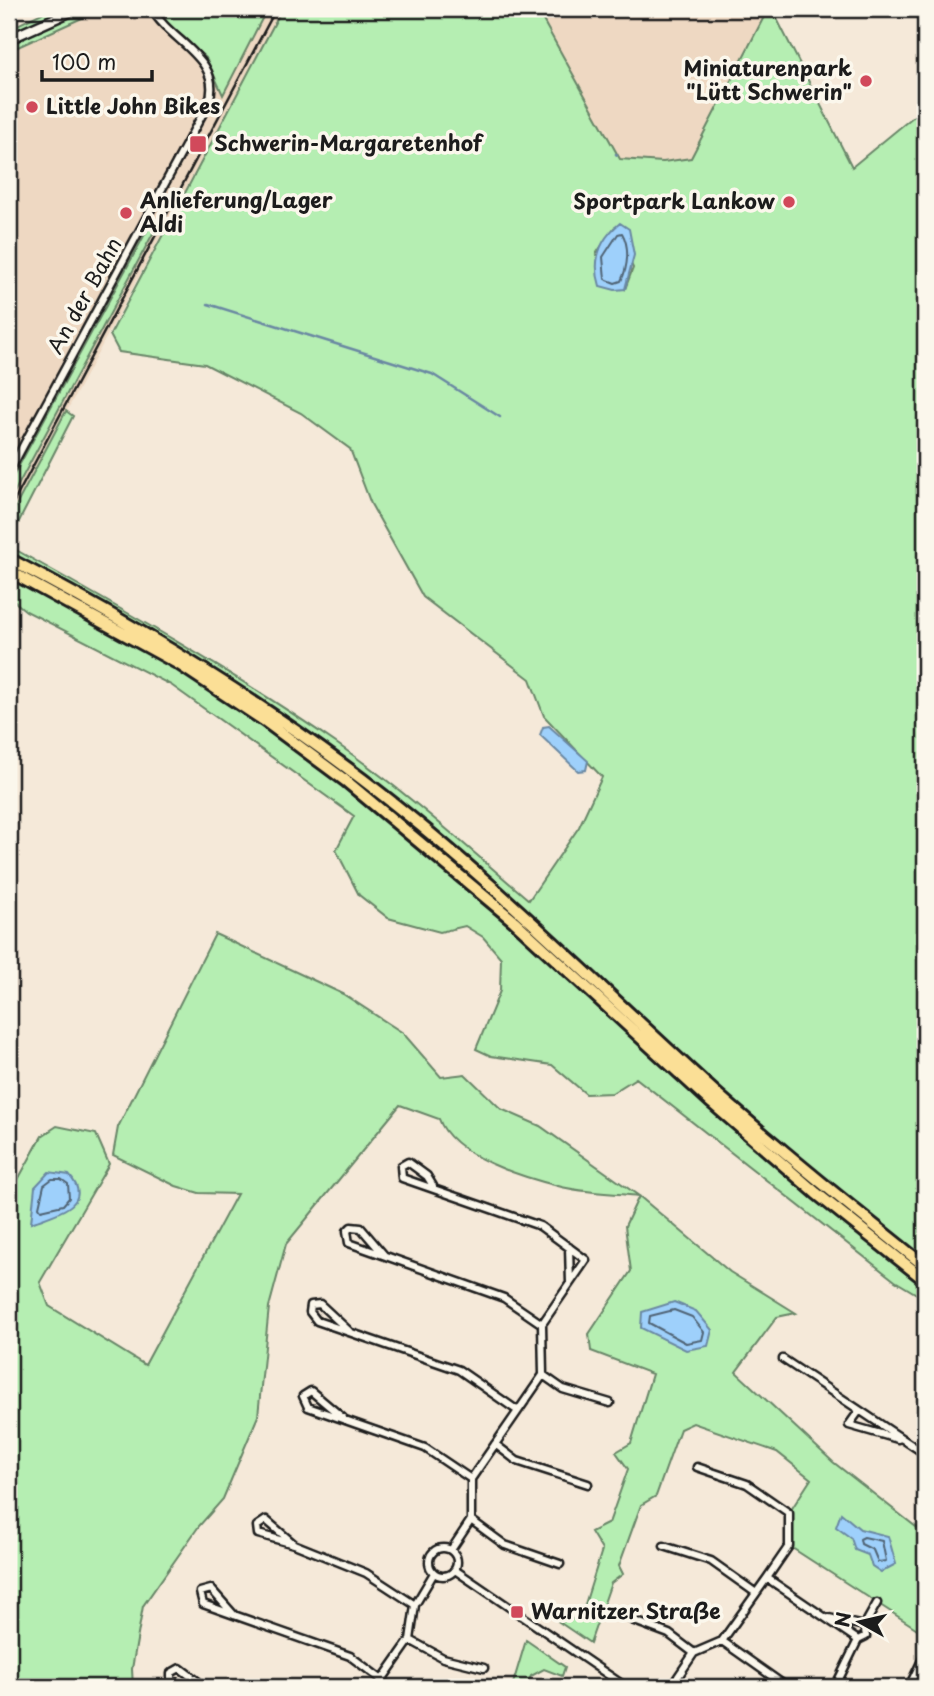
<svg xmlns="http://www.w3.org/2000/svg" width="934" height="1696" font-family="'Playpen Sans',sans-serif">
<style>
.built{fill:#eed8c2}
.green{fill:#b5eeb2;stroke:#688567;stroke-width:2;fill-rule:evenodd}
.water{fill:#9ed0fb;stroke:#6a88a2;stroke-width:2}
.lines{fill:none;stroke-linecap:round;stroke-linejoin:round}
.shore{stroke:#506475;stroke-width:2}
.stream{stroke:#6a88a2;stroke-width:2.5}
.minor-casing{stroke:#1c1c1c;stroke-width:11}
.tertiary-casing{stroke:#1c1c1c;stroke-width:13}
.trunk-casing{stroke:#1c1c1c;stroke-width:16}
.minor{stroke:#fbf7ec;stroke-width:6}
.tertiary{stroke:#fbf7ec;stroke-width:8}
.trunk{stroke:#fbdf96;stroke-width:10}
.rail{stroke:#1c1c1c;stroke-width:2.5}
.poi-dot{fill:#d1495b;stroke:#fbf7ec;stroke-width:2.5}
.labels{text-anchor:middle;stroke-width:7;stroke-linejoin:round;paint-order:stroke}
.poi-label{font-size:21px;font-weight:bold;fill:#1c1c1c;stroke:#fbf7ec;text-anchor:start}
.street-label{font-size:21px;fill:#1c1c1c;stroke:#fbf7ec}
</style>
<rect width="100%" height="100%" fill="#f5e9d9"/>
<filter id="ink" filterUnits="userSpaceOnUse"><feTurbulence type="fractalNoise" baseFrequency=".0143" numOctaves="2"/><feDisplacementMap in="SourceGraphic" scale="14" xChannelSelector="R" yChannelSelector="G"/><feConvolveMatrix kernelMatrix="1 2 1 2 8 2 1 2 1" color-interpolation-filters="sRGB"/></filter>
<g filter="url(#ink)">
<path class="built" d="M 102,9 L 158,9 L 167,26 L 206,58 L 223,94 L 267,9 L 282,9 L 9,519 L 9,502 L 152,223 L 9,484 L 9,51 Z
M 533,9 L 768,9 L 691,158 L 663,162 L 620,159 L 539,13 Z"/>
<path class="green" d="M 50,9 L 102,9 L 9,51 L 9,29 Z
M 158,9 L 267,9 L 223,95 L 206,58 L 167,26 Z
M 282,9 L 533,9 L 539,13 L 620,159 L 663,162 L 691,158 L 768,9 L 772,9 L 852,167 L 925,107 L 925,1299 L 895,1281 L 636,1078 L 612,1093 L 586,1094 L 552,1065 L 491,1056 L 476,1049 L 500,991 L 501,958 L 483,937 L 465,926 L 440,932 L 388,918 L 359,895 L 336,850 L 354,816 L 171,685 L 26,611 L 9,597 L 9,546 C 120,608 231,670 336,743 C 404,790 466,846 529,900 L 579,827 L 602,777 L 544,716 L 530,679 L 423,597 L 371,504 L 350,449 L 301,413 L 205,364 L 119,352 L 110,335 ZM 614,228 L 633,268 L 625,289 L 596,254 Z
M 151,223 L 157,226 L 9,502 L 9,484 Z
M 66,411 L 73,416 L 9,541 L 9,519 Z
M 215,934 L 343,994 L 403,1033 L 441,1077 L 465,1074 L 501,1109 L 540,1126 L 639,1196 L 730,1272 L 796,1313 L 777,1317 L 736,1372 L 833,1462 L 925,1534 L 925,1634 L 789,1546 L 789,1513 L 811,1479 L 777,1452 L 693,1423 L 680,1429 L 656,1496 L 641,1505 L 619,1566 L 623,1574 L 611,1583 L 590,1643 L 559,1622 L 581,1617 L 602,1550 L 591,1532 L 609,1523 L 628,1469 L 616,1452 L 631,1443 L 652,1374 L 591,1351 L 589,1334 L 631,1271 L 625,1226 L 639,1196 C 613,1193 583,1193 558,1186 C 522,1177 452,1156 439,1119 L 400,1105 L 286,1244 L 269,1307 L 258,1416 L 223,1499 L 199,1526 L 143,1606 L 132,1669 L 133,1687 L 9,1687 L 9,1196 L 42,1136 L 57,1126 L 96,1134 L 109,1164 L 40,1282 L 49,1306 L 145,1365 L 237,1194 L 199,1193 L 176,1186 L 113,1155 L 118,1127 Z
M 526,1640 L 565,1667 L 562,1676 L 544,1669 L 531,1676 L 526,1687 L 512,1687 Z"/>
<path class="water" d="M 620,223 L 629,229 L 634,255 L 625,289 L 615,290 L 600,286 C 592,261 599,240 620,223 Z
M 549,726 L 588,761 L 586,770 L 578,771 L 540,735 L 543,727 Z
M 49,1172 L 69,1175 C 97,1206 51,1215 31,1223 L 35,1187 Z
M 674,1302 L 696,1311 L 712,1330 L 708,1346 L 686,1350 L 641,1328 L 642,1312 Z
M 841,1513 L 860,1529 L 888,1536 L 896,1564 L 881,1572 L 872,1566 L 868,1555 L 855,1550 L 851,1538 L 836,1527 Z"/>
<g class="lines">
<path class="shore" d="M 622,233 C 630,247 628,267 621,281 L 615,283 L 605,279 L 603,257 L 618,234 Z
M 52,1179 L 61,1179 L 68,1184 L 69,1198 L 63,1205 L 41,1210 L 39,1207 L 44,1185 Z
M 674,1310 L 692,1317 L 704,1332 L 702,1340 L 686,1343 L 649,1323 L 650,1316 Z
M 864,1537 L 882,1541 L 886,1561 L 878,1562 L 873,1550 L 861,1544 L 860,1539 Z"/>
<path class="stream" d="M 616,154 L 617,155
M 208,304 L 432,374 L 500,417"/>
<defs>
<path id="minor" d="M 924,9 L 925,9
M 9,472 L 209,102 C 223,58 170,42 152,9
M 433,1186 L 427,1176 L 408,1162 L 401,1166 L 402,1178 L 540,1226 L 586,1260 L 542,1324 L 543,1375 L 471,1479 L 471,1520 L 451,1550
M 569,1247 L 570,1283
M 384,1255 L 361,1228 L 351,1227 L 347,1231 L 349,1243 L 504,1298 L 542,1324
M 349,1331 L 320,1304 L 311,1305 L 310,1312 L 317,1321 L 459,1370 L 518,1411
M 783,1359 L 925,1454
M 543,1375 L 563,1389 L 610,1403
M 859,1411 L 849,1425 L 898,1439
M 343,1418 L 311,1391 L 303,1396 L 308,1407 L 425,1448 L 471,1479
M 495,1444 L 517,1461 L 588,1484
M 471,1520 L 505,1545 L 560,1564
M 294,1544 L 266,1520 L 257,1526 L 258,1534 L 294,1544 L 366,1573 L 415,1605
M 664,1546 L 711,1561 L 756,1593
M429 1562a14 14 0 1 1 28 0a14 14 0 1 1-28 0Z
M 455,1570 L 626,1687
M 767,1578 L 858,1640
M 234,1615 L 211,1589 L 200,1592 L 203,1604 L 350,1656 L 382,1680
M 829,1618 L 864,1626
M 632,1620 L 669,1634 L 694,1653
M 410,1640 L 443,1658 L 484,1668
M 722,1641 L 787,1687
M 183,1687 L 171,1679 L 171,1673 L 180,1668 L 205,1687
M 377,1687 L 410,1640 L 415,1605 L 434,1573
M 671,1687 L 694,1653 L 722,1641 L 767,1578 L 789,1546 L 789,1513 L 747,1484 L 697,1467
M 835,1687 L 858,1640 L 866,1636 L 864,1626 L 877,1603
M 909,1687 L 925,1654"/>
<path id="tertiary" d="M 9,39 L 76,9"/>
<path id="trunk" d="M 9,559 C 126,620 240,688 346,767 C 479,865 596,985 718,1095 C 785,1154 855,1210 925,1266
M 9,571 L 179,664 L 265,721 L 346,781 L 514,921 L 712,1103 L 816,1193 L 925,1280"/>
</defs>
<use href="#minor" class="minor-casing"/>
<use href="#tertiary" class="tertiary-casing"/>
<use href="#trunk" class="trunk-casing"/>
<use href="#minor" class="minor"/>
<use href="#tertiary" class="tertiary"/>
<use href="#trunk" class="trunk"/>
<path class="rail" d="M 9,511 L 276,9"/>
</g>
</g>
<g class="poi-dot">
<circle cx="866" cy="81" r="7"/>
<circle cx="32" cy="107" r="7"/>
<rect x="189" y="135" width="18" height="18" rx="3.5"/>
<circle cx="789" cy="202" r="7"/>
<circle cx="126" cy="213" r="7"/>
<rect x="510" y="1605" width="14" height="14" rx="3.5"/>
</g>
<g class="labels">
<g class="poi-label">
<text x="852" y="76" text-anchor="end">Miniaturenpark<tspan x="852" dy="24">"Lütt Schwerin"</tspan></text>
<text x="46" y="114">Little John Bikes</text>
<text x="214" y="151">Schwerin-Margaretenhof</text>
<text x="140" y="208">Anlieferung/Lager<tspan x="140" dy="24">Aldi</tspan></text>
<text x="775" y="209" text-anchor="end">Sportpark Lankow</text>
<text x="531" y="1619">Warnitzer Straße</text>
</g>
<g class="street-label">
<text transform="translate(85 296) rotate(-61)" y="7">An der Bahn</text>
</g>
</g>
<rect width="934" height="1696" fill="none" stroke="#fbf7ec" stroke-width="35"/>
<rect x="18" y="18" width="899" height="1661" fill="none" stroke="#1c1c1c" stroke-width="2.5" filter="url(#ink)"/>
<g transform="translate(860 1622) rotate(278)" stroke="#fbf7ec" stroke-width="5" paint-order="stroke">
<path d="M0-5L12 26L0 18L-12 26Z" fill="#1c1c1c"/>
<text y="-10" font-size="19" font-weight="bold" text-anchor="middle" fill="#1c1c1c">N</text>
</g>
<path d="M42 70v10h110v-10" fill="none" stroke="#1c1c1c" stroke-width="3.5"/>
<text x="52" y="70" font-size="21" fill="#1c1c1c" stroke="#fbf7ec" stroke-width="5" paint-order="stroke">100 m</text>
</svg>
